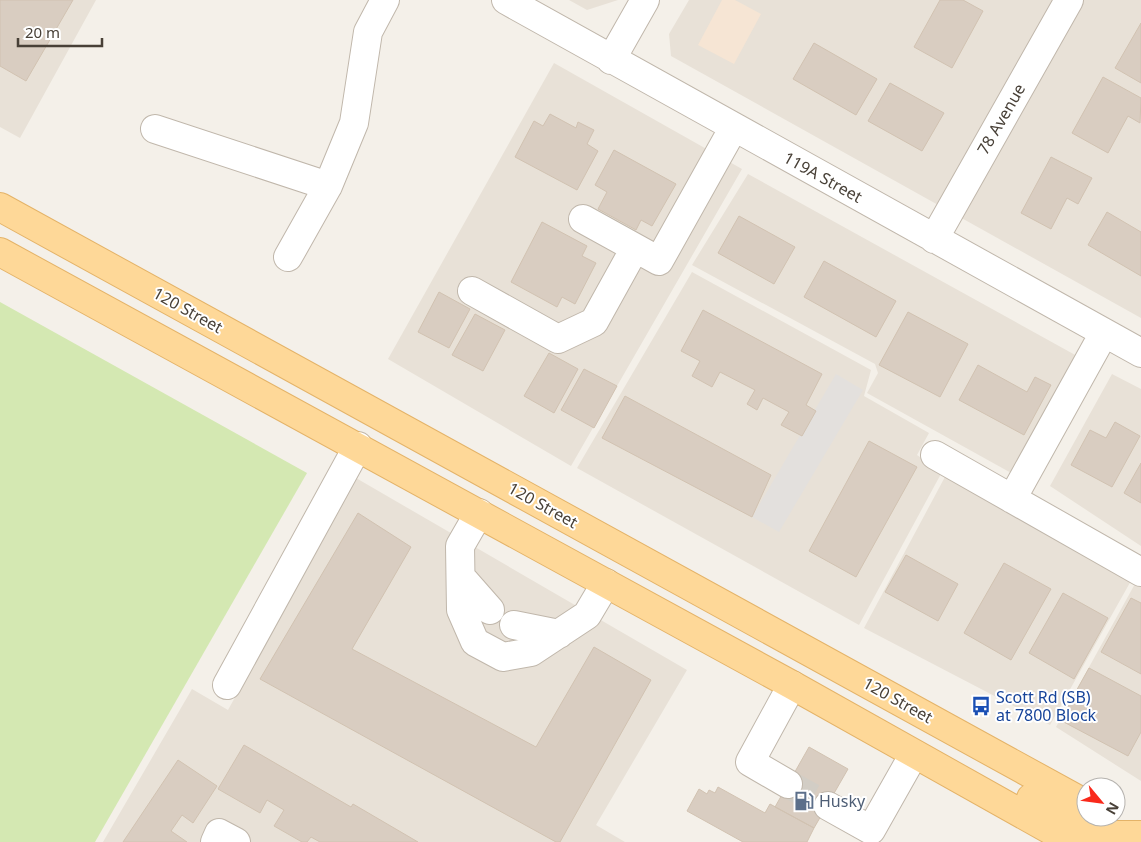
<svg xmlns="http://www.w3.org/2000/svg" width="1141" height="842" font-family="'Noto Sans',sans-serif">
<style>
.residential{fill:#e8e1d7}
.commercial{fill:#f6e5d4}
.green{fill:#d4e8b2}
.parking{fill:#e3e0dd}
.building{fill:#d9cdc1;stroke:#d1c2b1}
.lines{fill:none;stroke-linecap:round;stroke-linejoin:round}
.minor-tunnel{stroke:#d2cdc5;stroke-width:28;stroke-dasharray:28 14;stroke-linecap:butt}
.minor-casing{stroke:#c0b7ab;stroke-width:30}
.major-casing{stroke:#e4b368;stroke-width:30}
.minor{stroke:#fff;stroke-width:28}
.major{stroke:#fed898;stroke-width:28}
.labels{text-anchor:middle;stroke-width:4;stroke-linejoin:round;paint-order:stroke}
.street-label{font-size:16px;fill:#484037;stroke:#fff}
.transit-label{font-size:16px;fill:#164399;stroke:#fff;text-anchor:start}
.service-label{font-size:16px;fill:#4e5e75;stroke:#fff;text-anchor:start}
</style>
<rect width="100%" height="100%" fill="#f4f0e9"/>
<path class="residential" d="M 0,0 L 96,0 L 20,138 L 0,127 Z
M 569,0 L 618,0 L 587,10 Z
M 689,0 L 1141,0 L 1141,318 L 671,56 L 669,34 Z
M 554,63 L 742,169 L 571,466 L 388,359 Z
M 748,174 L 1077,356 L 1013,474 L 867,393 L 878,373 L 875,364 L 692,265 Z
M 692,272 L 871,370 L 864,396 L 929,433 L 917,455 L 942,472 L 859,625 L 577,468 Z
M 1112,374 L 1141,389 L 1141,546 L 1050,486 Z
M 946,475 L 1132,579 L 1050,725 L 864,628 Z
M 356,478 L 687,670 L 596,825 L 625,842 L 103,842 L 192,689 L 228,710 Z
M 1136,582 L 1141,585 L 1141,781 L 1056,727 Z"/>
<path class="commercial" d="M 722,0 L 735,0 L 761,14 L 734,64 L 698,45 Z"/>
<path class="green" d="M 0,302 L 307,473 L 95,842 L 0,842 Z"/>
<path class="parking" d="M 836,374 L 863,390 L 779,532 L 752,517 Z"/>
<path class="building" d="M 0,0 L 73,0 L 26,81 L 0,66 Z
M 940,0 L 963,0 L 983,11 L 952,68 L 914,47 Z
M 1141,23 L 1141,83 L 1115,68 Z
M 814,43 L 877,79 L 856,115 L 793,79 Z
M 1103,77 L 1141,98 L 1140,123 L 1128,116 L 1108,153 L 1072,133 Z
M 890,83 L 944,113 L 922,151 L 868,121 Z
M 550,114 L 576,128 L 578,122 L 594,130 L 587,144 L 598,151 L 577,190 L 515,157 L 534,121 L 543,126 Z
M 614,150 L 676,184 L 652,226 L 641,220 L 636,230 L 598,209 L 607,192 L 595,185 Z
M 1051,157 L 1092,178 L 1078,204 L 1067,198 L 1051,229 L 1021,213 Z
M 1107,212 L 1141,232 L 1141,276 L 1088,245 Z
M 739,216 L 795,247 L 774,284 L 718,253 Z
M 542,222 L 587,246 L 582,256 L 596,263 L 575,304 L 562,297 L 557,307 L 511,282 Z
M 824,261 L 896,301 L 876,337 L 804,297 Z
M 439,292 L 470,309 L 449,348 L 418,332 Z
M 703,310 L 822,374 L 806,405 L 816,411 L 802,436 L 781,425 L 789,412 L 763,398 L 757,410 L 747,404 L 755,390 L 720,372 L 712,387 L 692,376 L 700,361 L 681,351 Z
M 908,312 L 968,344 L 940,397 L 879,365 Z
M 475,314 L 505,330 L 483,371 L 452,355 Z
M 549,353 L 578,369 L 554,413 L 524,396 Z
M 978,365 L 1027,392 L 1035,377 L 1051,385 L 1024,435 L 959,400 Z
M 584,369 L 617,386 L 594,428 L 561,410 Z
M 625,396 L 771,475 L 752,517 L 602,438 Z
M 1115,422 L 1140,436 L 1112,487 L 1071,465 L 1090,430 L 1106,438 Z
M 869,441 L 917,467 L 856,577 L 809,551 Z
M 1141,463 L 1141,503 L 1124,493 Z
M 358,513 L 411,547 L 352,649 L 536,747 L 594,647 L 651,680 L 560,842 L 556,842 L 260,679 Z
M 906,555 L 958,584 L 938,621 L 885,592 Z
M 1004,563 L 1051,589 L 1011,660 L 964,633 Z
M 1063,593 L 1108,618 L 1074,679 L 1029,653 Z
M 1131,598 L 1141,603 L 1141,674 L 1101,652 Z
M 1089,668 L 1141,696 L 1141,732 L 1128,756 L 1060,720 Z
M 244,745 L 351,807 L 353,804 L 418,842 L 320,842 L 311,837 L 307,842 L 302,842 L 274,826 L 284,810 L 267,800 L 260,813 L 218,789 Z
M 809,747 L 848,769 L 814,828 L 775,807 Z
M 178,760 L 217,786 L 193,823 L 182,815 L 171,831 L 187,842 L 123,842 Z
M 718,787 L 765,813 L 770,804 L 814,828 L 807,842 L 743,842 L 687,811 L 699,789 L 707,794 L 709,790 L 715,793 Z"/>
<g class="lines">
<path class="minor-tunnel" d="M 788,784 L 828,806"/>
<defs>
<path id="minor" d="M 506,0 L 1141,353
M 611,60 L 645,0
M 155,129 L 328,186
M 583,219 L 659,261 L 734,127
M 934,239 L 1069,0
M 288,257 L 328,186 L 354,123 L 368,32 L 385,0
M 472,291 L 558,339 L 594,322 L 635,248
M 935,455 L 1141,572
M 1012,499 L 1104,333
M 479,513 L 460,546 L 461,610 L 475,642 L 503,657 L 531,652 L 587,615 L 606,583
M 461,577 L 490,610
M 514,625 L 559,634
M 227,685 L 358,446
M 788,784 L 750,762 L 792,685
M 828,806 L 871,830 L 914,754
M 215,842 L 219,833 L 236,842"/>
<path id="major" d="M 0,207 L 1086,804
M 0,252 L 792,685 L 1072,842
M 1031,798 L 1087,828 L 1107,835 L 1141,835"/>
</defs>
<use href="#minor" class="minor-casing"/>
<use href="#major" class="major-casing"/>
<use href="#minor" class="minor"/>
<use href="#major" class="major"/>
</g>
<defs>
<symbol id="bus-bare" viewBox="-9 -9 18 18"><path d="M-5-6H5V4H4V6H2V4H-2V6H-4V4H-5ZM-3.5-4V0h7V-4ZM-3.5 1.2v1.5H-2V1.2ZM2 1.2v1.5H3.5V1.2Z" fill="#1a4fb4" stroke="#fff" stroke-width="2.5" paint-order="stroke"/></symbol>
<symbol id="fuel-bare" viewBox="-9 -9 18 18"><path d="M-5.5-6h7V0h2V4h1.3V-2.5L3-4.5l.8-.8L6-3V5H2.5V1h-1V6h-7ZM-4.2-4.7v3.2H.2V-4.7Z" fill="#5c6f8a" stroke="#fff" stroke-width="2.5" paint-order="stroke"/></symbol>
</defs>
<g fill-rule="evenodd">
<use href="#bus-bare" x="967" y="692" width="28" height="28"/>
<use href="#fuel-bare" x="790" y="787" width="28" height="28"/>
</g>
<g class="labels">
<g class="street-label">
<text transform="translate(1001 119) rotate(-60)" y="6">78 Avenue</text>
<text transform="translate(823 177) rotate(29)" y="6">119A Street</text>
<text transform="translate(188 310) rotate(29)" y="6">120 Street</text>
<text transform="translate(543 505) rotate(29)" y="6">120 Street</text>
<text transform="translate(898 700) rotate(29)" y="6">120 Street</text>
</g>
<g class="transit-label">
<text x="996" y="703">Scott Rd (SB)<tspan x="996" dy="18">at 7800 Block</tspan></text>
</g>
<g class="service-label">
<text x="819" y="807">Husky</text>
</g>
</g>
<g transform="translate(1101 802) rotate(119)"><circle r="24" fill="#ffffff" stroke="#b6b3af"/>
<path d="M0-4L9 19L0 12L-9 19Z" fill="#f9291b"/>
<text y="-8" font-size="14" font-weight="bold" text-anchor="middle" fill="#484037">N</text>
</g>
<path d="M18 38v8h84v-8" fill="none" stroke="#484037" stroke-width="2.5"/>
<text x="25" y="38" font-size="15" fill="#484037" stroke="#ffffff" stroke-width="4" paint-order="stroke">20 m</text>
</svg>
